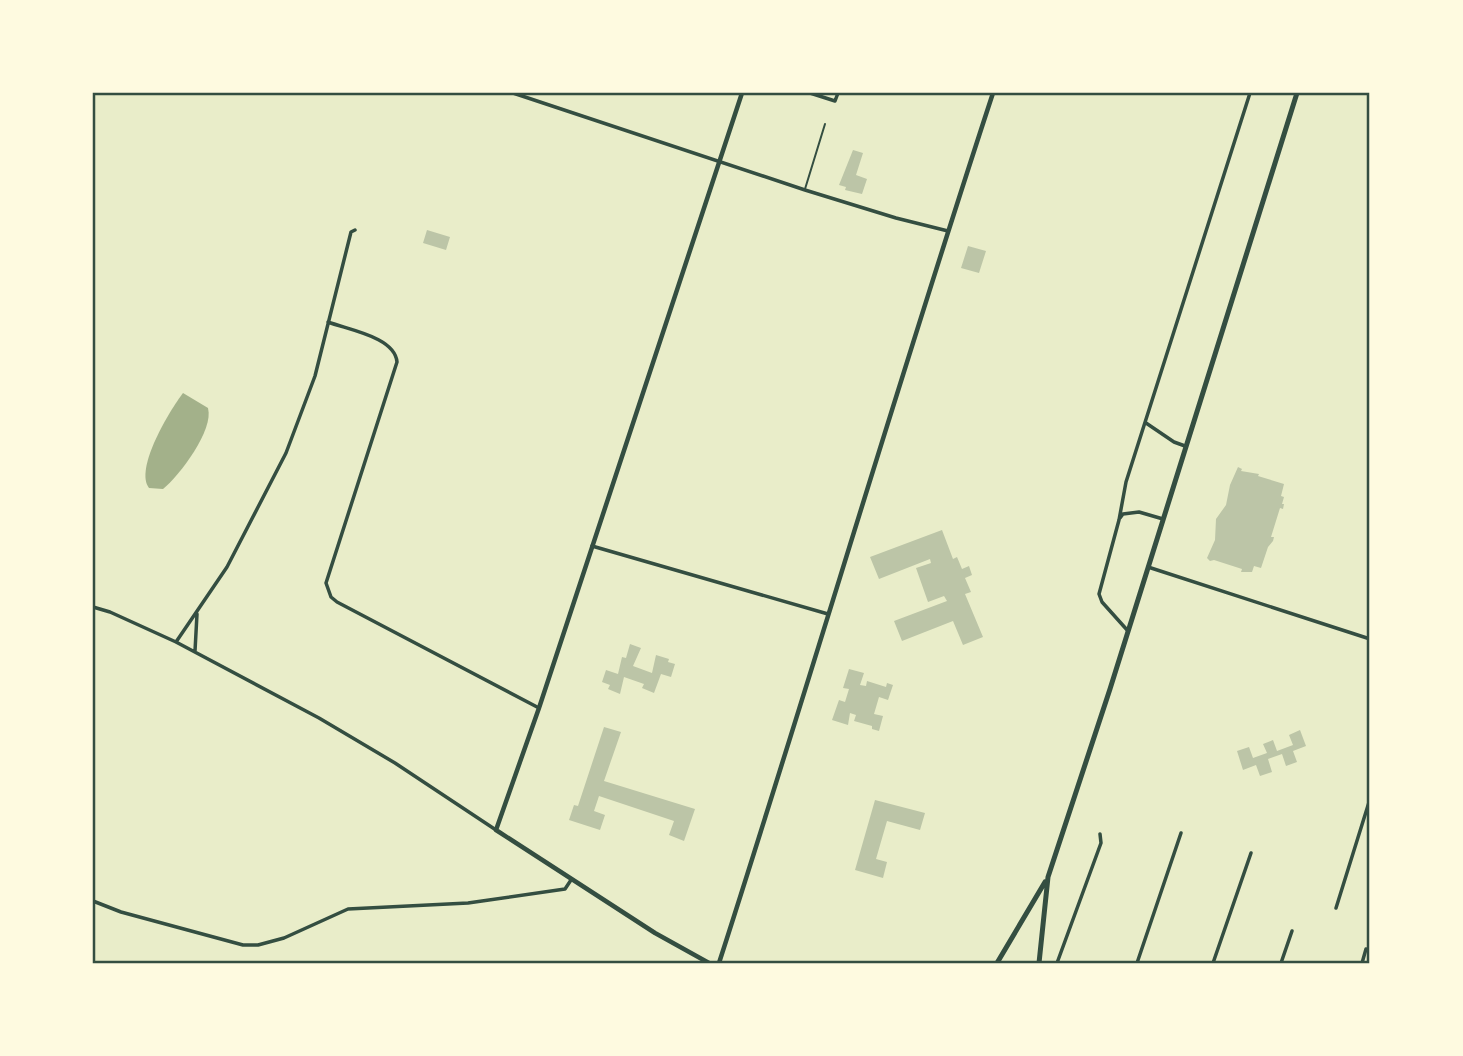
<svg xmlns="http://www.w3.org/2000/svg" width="1463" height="1056" font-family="'DejaVu Sans',sans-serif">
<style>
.water{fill:#a3b18a}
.building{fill:#bcc5a7}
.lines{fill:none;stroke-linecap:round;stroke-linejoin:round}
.path{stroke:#344e41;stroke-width:2}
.service{stroke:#344e41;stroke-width:2}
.minor{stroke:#344e41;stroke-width:3.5}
.tertiary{stroke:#344e41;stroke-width:4.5}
.trunk{stroke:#344e41;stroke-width:5}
.neatline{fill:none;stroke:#344e41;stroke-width:2.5}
</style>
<rect width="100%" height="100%" fill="#e9edc9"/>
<path class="water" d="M 183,393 L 208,408 C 214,430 180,475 163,489 L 149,488 C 134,469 170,410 183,393 Z"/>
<path class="building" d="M 853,150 L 863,153 L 856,175 L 867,179 L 862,194 L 845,190 L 846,187 L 839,185 Z
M 427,230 L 450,237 L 446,250 L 423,243 Z
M 968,246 L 986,251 L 979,273 L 961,268 Z
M 1238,467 L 1242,469 L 1241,471 L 1259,474 L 1258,476 L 1284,484 L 1281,496 L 1284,497 L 1282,504 L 1284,504 L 1283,509 L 1280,508 L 1271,537 L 1274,537 L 1273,541 L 1268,547 L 1261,568 L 1254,566 L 1252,572 L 1241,572 L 1242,569 L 1214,560 L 1210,561 L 1207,558 L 1215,540 L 1216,519 L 1226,505 L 1230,485 Z
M 942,530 L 953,559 L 957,557 L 962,569 L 969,566 L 972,575 L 965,578 L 971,592 L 965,594 L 983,637 L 963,645 L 953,621 L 902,641 L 894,621 L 947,601 L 944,596 L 928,602 L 916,568 L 931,563 L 930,559 L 879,579 L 870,557 Z
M 630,644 L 641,648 L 633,666 L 652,673 L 656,655 L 669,659 L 668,662 L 675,664 L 671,677 L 661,674 L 654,693 L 642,688 L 644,684 L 624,677 L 620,694 L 608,689 L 610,685 L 602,682 L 606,670 L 618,674 L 622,657 L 626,658 Z
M 849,669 L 864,673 L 860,685 L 866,686 L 867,681 L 886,687 L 887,683 L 893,685 L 888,700 L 879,697 L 874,714 L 883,716 L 879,731 L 872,729 L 872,726 L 854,721 L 856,715 L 850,713 L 848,725 L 832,720 L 839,700 L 845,702 L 849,689 L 843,688 Z
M 604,727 L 621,732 L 604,781 L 695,809 L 684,841 L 669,835 L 674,821 L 599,796 L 594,811 L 605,815 L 600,830 L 569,820 L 574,805 L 578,806 Z
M 1300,730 L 1306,746 L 1293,751 L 1297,762 L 1286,766 L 1282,754 L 1268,759 L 1272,772 L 1260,776 L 1256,765 L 1243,770 L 1237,751 L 1249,747 L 1253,758 L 1267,753 L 1263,744 L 1273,740 L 1277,751 L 1293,745 L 1289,735 Z
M 875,800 L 925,813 L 920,830 L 887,821 L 876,859 L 887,862 L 883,878 L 855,870 Z"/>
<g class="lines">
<path class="path" d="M 1368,945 L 1370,939"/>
<path class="service" d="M 805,189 L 825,124"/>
<path class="minor" d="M 513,93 L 805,190 L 896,218 L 948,231
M 810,93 L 835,101 L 838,93
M 328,322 C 349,330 395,337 397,362 L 326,583 L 331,597 L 337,602 L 539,708
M 1146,423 L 1174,442 L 1185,446
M 1120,518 L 1123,514 L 1139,512 L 1163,519
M 592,546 L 828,614
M 1148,567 L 1370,639
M 93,607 L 110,612 L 176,642 L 319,718 L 395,763 L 496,830
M 1128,631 L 1102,602 L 1099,594 L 1119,520 L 1126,482 L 1250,93
M 176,642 L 227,567 L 286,453 L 315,376 L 351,232 L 355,230
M 195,651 L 197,614
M 93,901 L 121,912 L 243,945 L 258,945 L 284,938 L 348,909 L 468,903 L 565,889 L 571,880
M 1336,908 L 1370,799
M 1057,963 L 1101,843 L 1100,834
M 1137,963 L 1181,833
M 1213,963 L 1251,853
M 1281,963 L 1292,931
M 1362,963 L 1366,949"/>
<path class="tertiary" d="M 709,963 L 655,933 L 496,830 L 539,708 L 742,93
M 719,963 C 812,674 898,382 993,93"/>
<path class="trunk" d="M 997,963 L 1045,882
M 1039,963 L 1048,877 L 1110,689 L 1297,93"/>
</g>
<rect width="1463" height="1056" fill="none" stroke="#fefae0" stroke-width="189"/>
<rect x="94" y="94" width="1274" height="868" class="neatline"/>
</svg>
